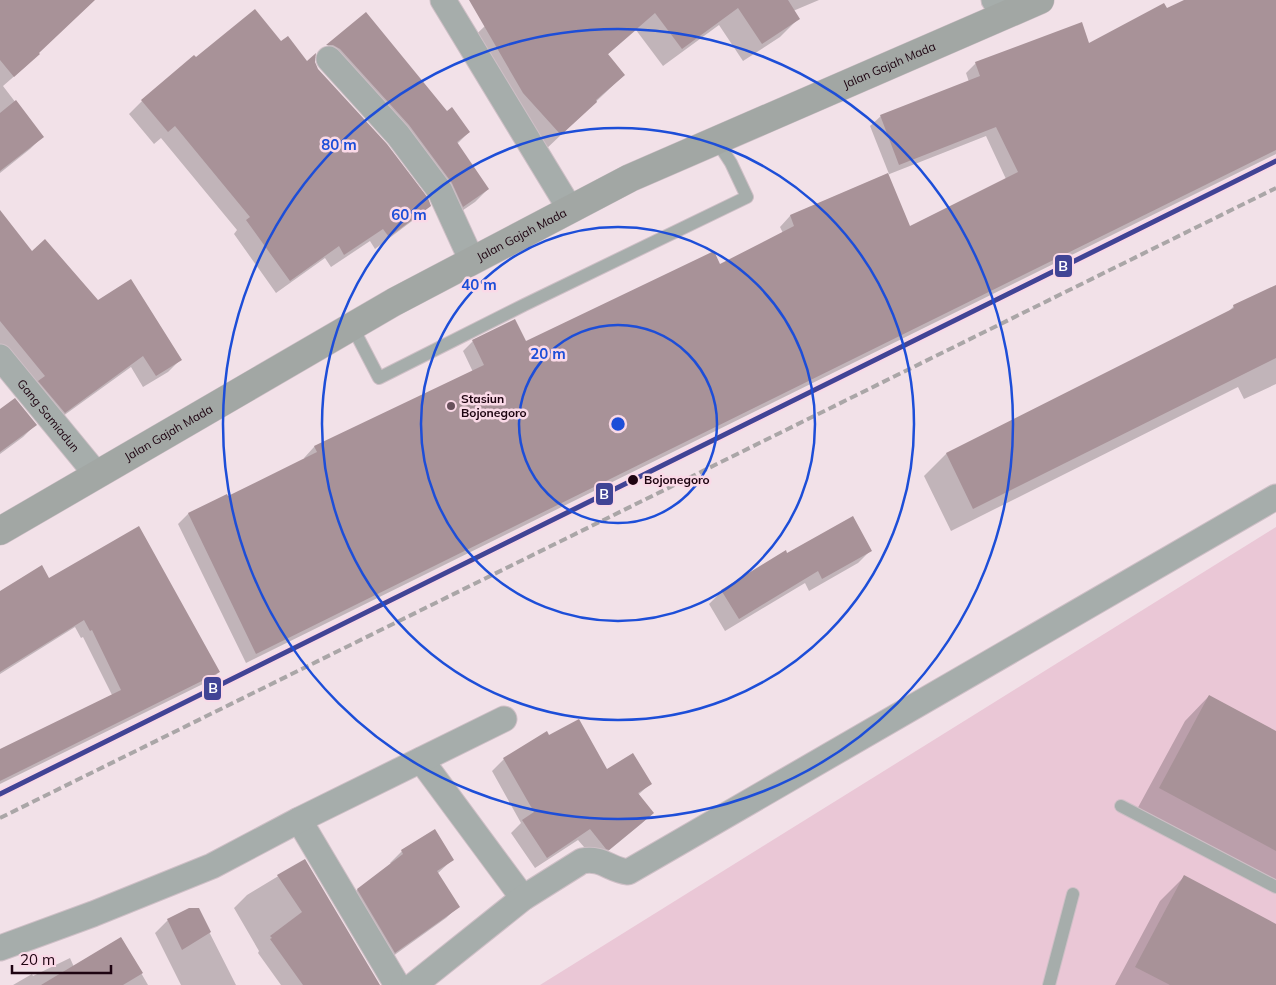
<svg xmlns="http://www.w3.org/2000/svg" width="1276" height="985" font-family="Mulish,sans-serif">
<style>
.green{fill:#eac7d6}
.shadow{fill:#0003;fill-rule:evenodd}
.building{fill:#a89298}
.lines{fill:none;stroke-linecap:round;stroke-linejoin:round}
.service-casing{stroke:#cebfc6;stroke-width:14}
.minor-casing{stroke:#cebfc6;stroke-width:27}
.trunk-casing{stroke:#cebfc6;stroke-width:29}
.service{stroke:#a6adab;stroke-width:12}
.minor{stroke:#a6adab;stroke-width:25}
.trunk{stroke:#a2a7a4;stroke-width:28}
.rail{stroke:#aaa6a7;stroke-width:4;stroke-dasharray:8 4;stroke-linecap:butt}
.rail-1-casing{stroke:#fad9e7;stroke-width:9}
.rail-1{stroke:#414495;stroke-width:5}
.ring{fill:none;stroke:#1d4ed8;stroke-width:2.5}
.poi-dot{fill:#68515c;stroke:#fad9e7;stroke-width:2}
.stop-dot{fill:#1e0411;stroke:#fad9e7;stroke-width:2}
.labels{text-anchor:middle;stroke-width:5;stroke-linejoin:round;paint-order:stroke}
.street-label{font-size:12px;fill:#1e0411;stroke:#fad9e7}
.poi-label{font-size:12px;font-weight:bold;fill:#1e0411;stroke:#fad9e7;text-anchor:start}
.stop-label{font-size:12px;font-weight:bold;fill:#1e0411;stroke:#fad9e7;text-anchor:start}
.centre{fill:#1d4ed8;stroke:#fad9e7;stroke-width:2.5}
.ring-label{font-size:15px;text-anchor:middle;font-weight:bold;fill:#1d4ed8;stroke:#fad9e7;stroke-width:5;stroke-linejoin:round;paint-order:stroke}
.line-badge{stroke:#fad9e7;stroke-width:2}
.badge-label{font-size:14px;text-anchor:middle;font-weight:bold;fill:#fff}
</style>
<rect width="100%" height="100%" fill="#f2e1e8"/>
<path class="green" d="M 1276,527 L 1276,985 L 540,985 Z"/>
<path class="shadow" d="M 0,0 L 78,0 L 37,53 L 26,66 L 3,86 L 42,137 L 30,149 L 0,173 Z
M 517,0 L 819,0 L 793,11 L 798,19 L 780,37 L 743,61 L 719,25 L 663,66 L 636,30 L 607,55 L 624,75 L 543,152 L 466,44 L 485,26 Z
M 1187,0 L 1276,0 L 1276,154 L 246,663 L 178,524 L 188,514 L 227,498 L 305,459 L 304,458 L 314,447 L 473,372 L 463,351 L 473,341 L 525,343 L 719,266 L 783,233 L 780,227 L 790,216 L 889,174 L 870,126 L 881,116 L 969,82 L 966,73 L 976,63 L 1088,45 ZM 986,136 L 1006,179 L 909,227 L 887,175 Z
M 366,14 L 446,113 L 469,132 L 457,144 L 488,189 L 475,202 L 450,219 L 319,58 L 315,58 L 327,46 Z
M 281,43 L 307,62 L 314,62 L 317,69 L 429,205 L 416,218 L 375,249 L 370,241 L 331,267 L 325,258 L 276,293 L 234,234 L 237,230 L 161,138 L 154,144 L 129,114 L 142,101 L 196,59 Z
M 0,212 L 32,253 L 180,360 L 168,372 L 143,387 L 131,367 L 52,424 L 0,347 Z
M 1276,286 L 1276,384 L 1244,399 L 1238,387 L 951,531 L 924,476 L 946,454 L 1227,313 L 1234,306 Z
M 0,410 L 35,425 L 23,437 L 0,454 Z
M 871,550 L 858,563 L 809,591 L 805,583 L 725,631 L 709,604 L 722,591 L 787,554 Z
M 49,579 L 219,672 L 211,680 L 0,784 L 0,751 L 112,695 L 83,637 L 81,638 L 75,627 L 0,674 L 0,593 Z
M 1209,696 L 1276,732 L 1276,888 L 1135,813 L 1185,721 Z
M 549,737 L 607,771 L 650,784 L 638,795 L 653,813 L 641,824 L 596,861 L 578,840 L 535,868 L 511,833 L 521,823 L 492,771 L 504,759 Z
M 402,851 L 452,860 L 437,874 L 458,907 L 446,918 L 382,964 L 346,902 L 357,890 L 391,864 L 390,863 Z
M 305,860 L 379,985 L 281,985 L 258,953 L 259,951 L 234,908 L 247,895 Z
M 1184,877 L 1276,926 L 1276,985 L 1115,985 L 1160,901 Z
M 198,910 L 236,985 L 181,985 L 155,933 L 168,920 Z
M 121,938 L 148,985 L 13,985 L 32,974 L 33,976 L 70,958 L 74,967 Z"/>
<path class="building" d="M 0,0 L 95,0 L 39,53 L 40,54 L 14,77 L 0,60 Z
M 469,0 L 788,0 L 800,19 L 762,44 L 738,8 L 682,49 L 655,13 L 608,54 L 625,75 L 596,100 L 597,102 L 561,135 L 523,93 Z
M 1184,0 L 1276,0 L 1276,150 L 256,654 L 188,513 L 227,494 L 228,496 L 317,452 L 314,446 L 484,365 L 472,340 L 515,319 L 526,341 L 714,251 L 720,264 L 794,226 L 790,215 L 888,173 L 910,226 L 1018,172 L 996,127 L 899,165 L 880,115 L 980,76 L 975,62 L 1082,22 L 1089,43 L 1164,3 L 1167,8 Z
M 255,9 L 281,41 L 288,36 L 307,61 L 316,53 L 315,62 L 318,69 L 387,144 L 428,198 L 431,206 L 389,237 L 383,229 L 344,255 L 339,246 L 290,281 L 246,220 L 250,217 L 175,126 L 168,132 L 141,100 L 194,55 L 196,57 Z
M 366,12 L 447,111 L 452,107 L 470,132 L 457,142 L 489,189 L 463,207 L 452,183 L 409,125 L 340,49 L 333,45 L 326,45 Z
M 16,100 L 44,137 L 0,171 L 0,113 Z
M 0,210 L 32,251 L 45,239 L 98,300 L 131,279 L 182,360 L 156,376 L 143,356 L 65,413 L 38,381 L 45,376 L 0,321 Z
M 1276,285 L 1276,358 L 973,509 L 946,453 L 1234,308 L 1233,305 Z
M 15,398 L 37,425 L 0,452 L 0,409 Z
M 853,516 L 872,551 L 822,579 L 818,571 L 739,619 L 721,590 L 786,550 L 787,553 Z
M 139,526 L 220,672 L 0,781 L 0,749 L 121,690 L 92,630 L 90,631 L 84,620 L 0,672 L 0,591 L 42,565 L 49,578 Z
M 1209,695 L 1276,731 L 1276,851 L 1159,788 Z
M 579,719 L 607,769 L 633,753 L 652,784 L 638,793 L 654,813 L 609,850 L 606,849 L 590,829 L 547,858 L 522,820 L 534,812 L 503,758 L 547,731 L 549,735 Z
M 435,829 L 454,860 L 437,871 L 460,907 L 395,953 L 357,889 L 403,854 L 401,850 Z
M 305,859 L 380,985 L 303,985 L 270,939 L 272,938 L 270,936 L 302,912 L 277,875 Z
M 1184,875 L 1276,924 L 1276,985 L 1170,985 L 1135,967 Z
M 189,908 L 199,908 L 211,932 L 182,950 L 167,919 Z
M 121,937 L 143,973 L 123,985 L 41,985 Z"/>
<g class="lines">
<defs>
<path id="service" d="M 352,326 L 379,378 L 524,305 L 747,197 L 731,163 L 716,140
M 1121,806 L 1276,887
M 1049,985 L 1073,894"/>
<g id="minor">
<path d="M 443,0 L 570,209"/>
<path d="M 994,0 L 1005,14"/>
<path d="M 329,59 L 398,135 L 440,191 L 472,261"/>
<path id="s1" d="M 0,357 L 97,475"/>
<path d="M 421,760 L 523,898"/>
<path d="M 299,820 L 397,985"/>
<path d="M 0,948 L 93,914 L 212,866 L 299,820 L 504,719"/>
<path d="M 414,985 L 523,898 L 582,861 C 602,857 610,870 628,872 L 1276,497"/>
</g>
<g id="trunk">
<path id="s2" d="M 0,531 L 394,302 L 630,178 L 1040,0"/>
</g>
</defs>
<use href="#service" class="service-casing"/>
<use href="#minor" class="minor-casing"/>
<use href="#trunk" class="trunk-casing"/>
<use href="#service" class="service"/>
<use href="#minor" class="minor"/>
<use href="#trunk" class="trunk"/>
<path class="rail" d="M 0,818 L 1276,188"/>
<defs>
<path id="rail-1" d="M 0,794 L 1276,161"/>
</defs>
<use href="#rail-1" class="rail-1-casing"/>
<use href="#rail-1" class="rail-1"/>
</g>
<g class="ring">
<circle cx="618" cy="424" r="99"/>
<circle cx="618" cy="424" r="197"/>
<circle cx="618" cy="424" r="296"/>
<circle cx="618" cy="424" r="395"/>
</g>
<circle class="poi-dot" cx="451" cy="406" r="5"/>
<circle class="stop-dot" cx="633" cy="480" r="6"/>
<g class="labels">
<g class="street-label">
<text dy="4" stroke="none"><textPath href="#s2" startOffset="1005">Jalan Gajah Mada</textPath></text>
<text dy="4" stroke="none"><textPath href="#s2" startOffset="600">Jalan Gajah Mada</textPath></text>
<text dy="4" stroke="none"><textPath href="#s1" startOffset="76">Gang Samiadun</textPath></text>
<text dy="4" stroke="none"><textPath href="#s2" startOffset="195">Jalan Gajah Mada</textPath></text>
</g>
<g class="poi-label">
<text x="461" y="403">Stasiun<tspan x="461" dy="14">Bojonegoro</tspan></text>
</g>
<g class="stop-label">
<text x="644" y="484">Bojonegoro</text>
</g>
</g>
<circle cx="618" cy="424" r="8" class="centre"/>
<g class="ring-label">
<text x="339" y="150">80 m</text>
<text x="409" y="220">60 m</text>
<text x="479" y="290">40 m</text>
<text x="548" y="359">20 m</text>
</g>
<g class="line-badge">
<rect x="1054" y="254" width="19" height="24" rx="5" fill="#414495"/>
<rect x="595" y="482" width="19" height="24" rx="5" fill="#414495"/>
<rect x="203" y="676" width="19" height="25" rx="5" fill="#414495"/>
</g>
<g class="badge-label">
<text x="1063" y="271">B</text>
<text x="604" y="499">B</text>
<text x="213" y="693">B</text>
</g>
<path d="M12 965v8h99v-8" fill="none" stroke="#1e0411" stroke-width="2.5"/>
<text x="20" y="965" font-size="15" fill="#1e0411" stroke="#fad9e7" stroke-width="4" paint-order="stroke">20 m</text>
</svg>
